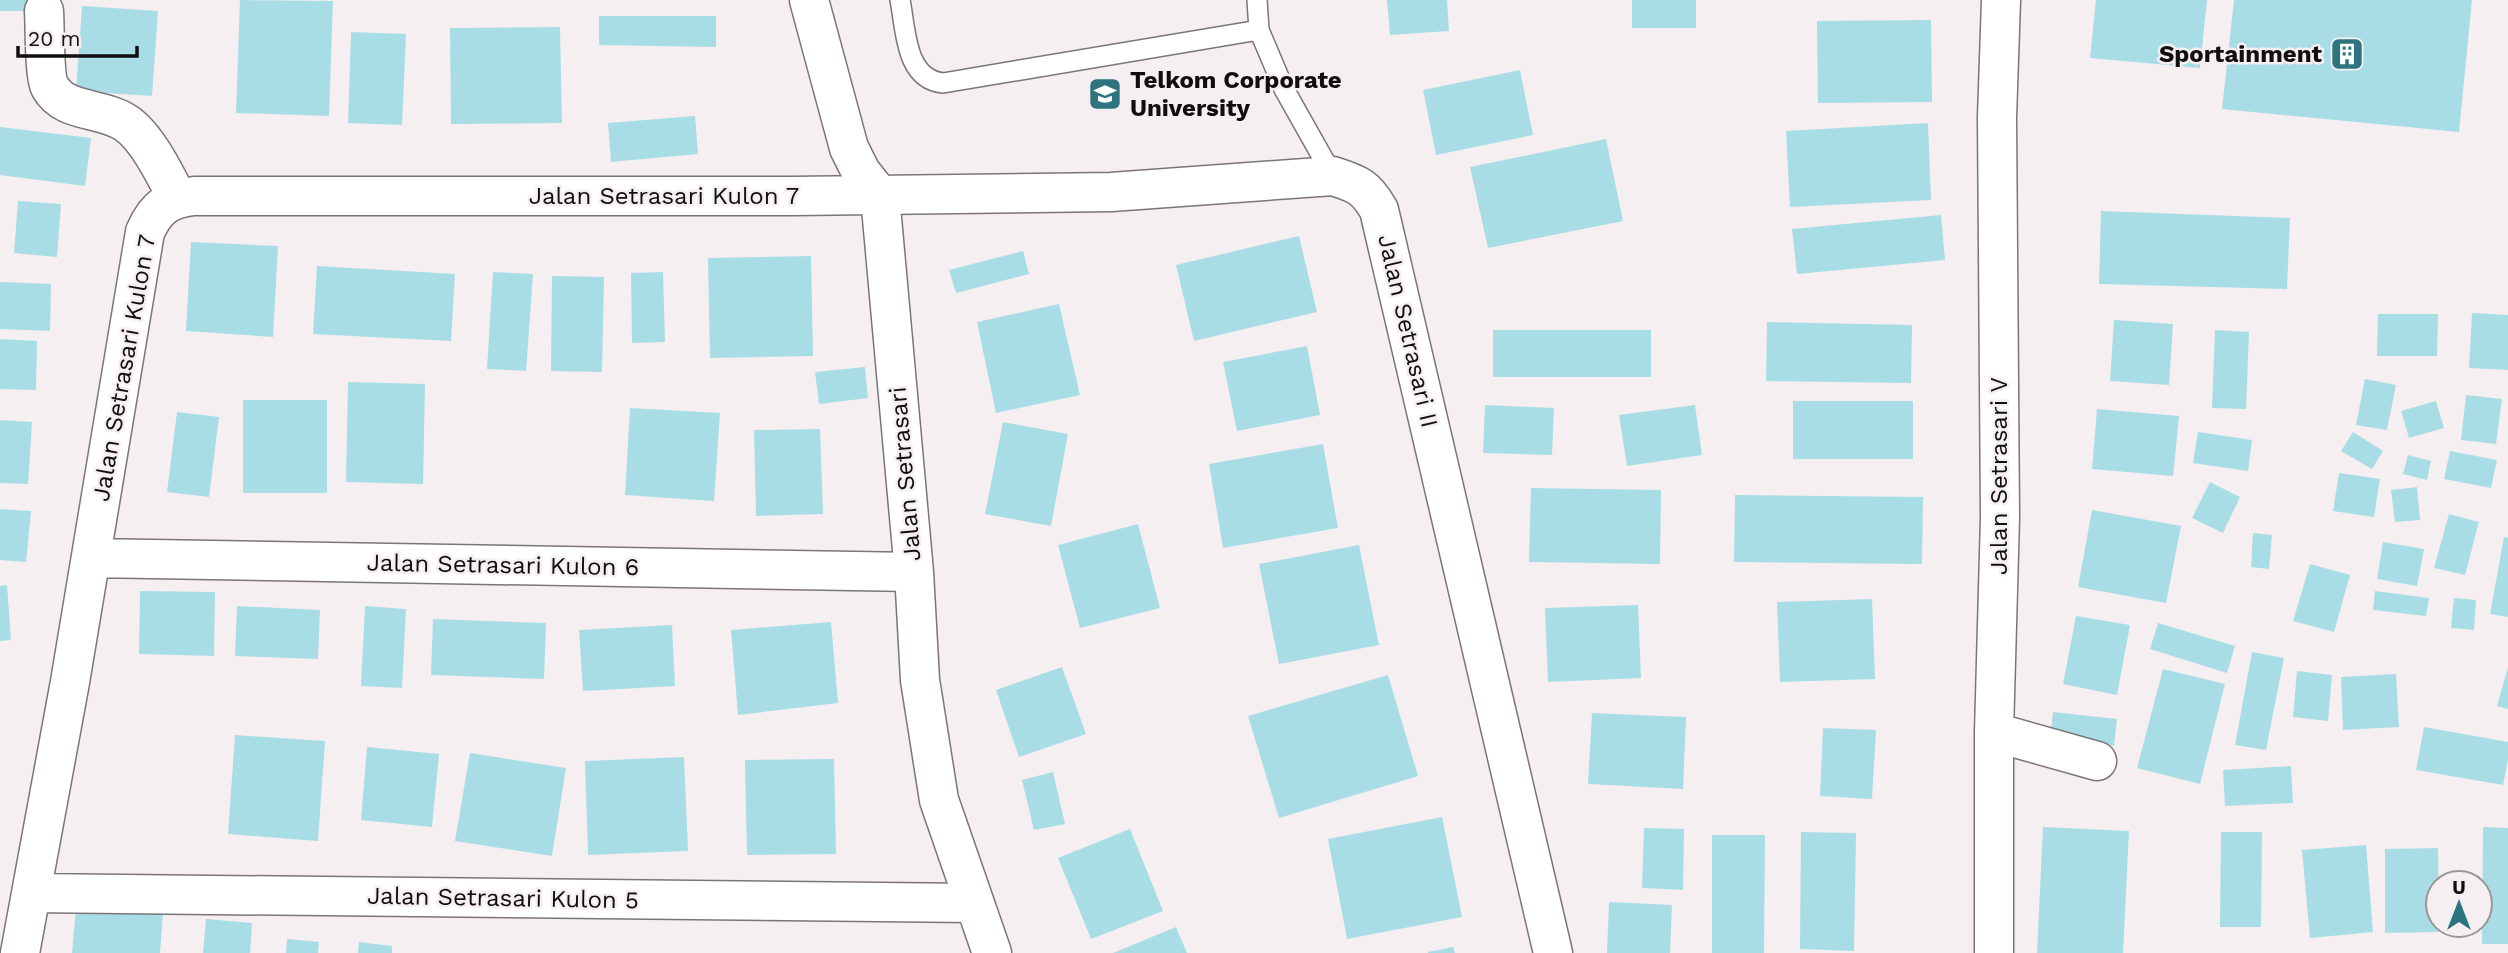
<svg xmlns="http://www.w3.org/2000/svg" width="2508" height="953" font-family="'Work Sans',sans-serif">
<style>
.building{fill:#a8dde5}
.lines{fill:none;stroke-linecap:round;stroke-linejoin:round}
.service-casing{stroke:#7b7577;stroke-width:22}
.minor-casing{stroke:#7b7577;stroke-width:41}
.service{stroke:#fff;stroke-width:19}
.minor{stroke:#fff;stroke-width:38}
.labels{text-anchor:middle;stroke-width:5;stroke-linejoin:round;paint-order:stroke}
.poi-label{font-size:24px;font-weight:bold;fill:#110e0f;stroke:#f6eff1;text-anchor:end}
.street-label{font-size:24px;fill:#110e0f;stroke:#f6eff1}
</style>
<rect width="100%" height="100%" fill="#f6eff1"/>
<path class="building" d="M 0,0 L 38,0 L 38,11 L 0,11 Z
M 240,0 L 333,1 L 329,116 L 236,113 Z
M 1387,0 L 1447,0 L 1449,31 L 1390,35 Z
M 1632,0 L 1696,0 L 1696,28 L 1632,28 Z
M 2096,0 L 2207,0 L 2200,68 L 2090,58 Z
M 2234,0 L 2472,0 L 2459,132 L 2222,109 Z
M 82,6 L 158,11 L 152,96 L 76,91 Z
M 599,16 L 716,16 L 716,47 L 599,45 Z
M 1931,20 L 1932,102 L 1818,103 L 1817,21 Z
M 560,27 L 562,123 L 451,124 L 450,28 Z
M 351,32 L 406,34 L 402,125 L 348,123 Z
M 1520,70 L 1533,135 L 1436,155 L 1423,90 Z
M 695,116 L 698,154 L 611,162 L 608,123 Z
M 1928,123 L 1931,200 L 1790,207 L 1786,131 Z
M 0,127 L 91,138 L 85,186 L 0,175 Z
M 1606,139 L 1623,221 L 1488,248 L 1470,167 Z
M 18,201 L 61,204 L 57,257 L 14,253 Z
M 2101,211 L 2290,218 L 2287,289 L 2099,284 Z
M 1941,215 L 1945,260 L 1797,274 L 1792,229 Z
M 1299,236 L 1317,312 L 1194,341 L 1176,265 Z
M 191,242 L 278,246 L 273,337 L 186,331 Z
M 1023,251 L 1029,274 L 956,293 L 949,270 Z
M 811,256 L 813,356 L 710,358 L 708,258 Z
M 317,266 L 455,274 L 451,341 L 313,334 Z
M 493,272 L 533,274 L 526,371 L 487,369 Z
M 663,272 L 665,342 L 632,343 L 631,273 Z
M 552,276 L 604,277 L 602,372 L 551,371 Z
M 0,282 L 51,284 L 50,331 L 0,329 Z
M 1059,304 L 1080,395 L 996,413 L 977,322 Z
M 2472,313 L 2508,315 L 2508,370 L 2469,368 Z
M 2378,314 L 2438,314 L 2437,356 L 2377,356 Z
M 2114,320 L 2173,324 L 2169,385 L 2110,381 Z
M 1767,322 L 1912,325 L 1911,383 L 1766,381 Z
M 1493,330 L 1651,330 L 1651,377 L 1493,377 Z
M 2215,330 L 2249,332 L 2246,409 L 2212,408 Z
M 0,339 L 37,341 L 36,390 L 0,389 Z
M 1307,346 L 1320,415 L 1237,431 L 1223,362 Z
M 865,367 L 868,398 L 819,404 L 815,372 Z
M 2365,379 L 2396,385 L 2387,430 L 2356,425 Z
M 348,382 L 425,384 L 423,484 L 346,482 Z
M 2466,395 L 2502,399 L 2496,444 L 2461,440 Z
M 243,400 L 327,400 L 327,493 L 243,493 Z
M 1793,401 L 1913,401 L 1913,459 L 1793,459 Z
M 2436,401 L 2444,428 L 2409,438 L 2401,411 Z
M 1485,405 L 1554,408 L 1552,455 L 1483,453 Z
M 1695,405 L 1702,455 L 1627,466 L 1619,415 Z
M 630,408 L 720,413 L 714,501 L 625,495 Z
M 2097,409 L 2179,416 L 2173,476 L 2092,469 Z
M 177,412 L 219,417 L 209,497 L 167,492 Z
M 0,420 L 32,422 L 28,484 L 0,483 Z
M 1003,422 L 1068,434 L 1051,526 L 985,514 Z
M 820,429 L 823,514 L 756,516 L 754,430 Z
M 2198,432 L 2252,440 L 2248,471 L 2193,463 Z
M 2353,432 L 2383,451 L 2372,469 L 2341,451 Z
M 1323,444 L 1338,528 L 1223,548 L 1209,464 Z
M 2450,451 L 2497,460 L 2491,488 L 2444,479 Z
M 2408,455 L 2431,461 L 2427,480 L 2403,474 Z
M 2339,473 L 2380,479 L 2374,517 L 2333,511 Z
M 2210,482 L 2240,497 L 2223,533 L 2192,518 Z
M 2417,487 L 2420,520 L 2395,522 L 2391,490 Z
M 1531,488 L 1661,490 L 1660,564 L 1529,562 Z
M 1735,495 L 1923,497 L 1922,564 L 1734,562 Z
M 0,509 L 31,511 L 26,562 L 0,560 Z
M 2092,510 L 2181,526 L 2166,603 L 2078,587 Z
M 2449,514 L 2479,522 L 2465,575 L 2434,568 Z
M 1138,524 L 1160,608 L 1080,628 L 1058,545 Z
M 2253,533 L 2272,535 L 2269,569 L 2251,567 Z
M 2504,537 L 2508,538 L 2508,617 L 2490,614 Z
M 2383,542 L 2424,549 L 2417,586 L 2377,579 Z
M 1359,545 L 1379,645 L 1279,664 L 1259,564 Z
M 2310,564 L 2350,575 L 2334,632 L 2293,621 Z
M 7,585 L 11,640 L 0,641 L 0,586 Z
M 140,591 L 215,592 L 214,656 L 139,654 Z
M 2375,591 L 2429,598 L 2426,616 L 2373,610 Z
M 2454,598 L 2476,600 L 2474,630 L 2451,628 Z
M 1872,599 L 1875,679 L 1780,682 L 1777,602 Z
M 1638,605 L 1641,678 L 1548,682 L 1545,608 Z
M 237,606 L 320,610 L 318,659 L 235,656 Z
M 365,606 L 406,609 L 402,688 L 361,686 Z
M 2076,616 L 2130,625 L 2117,695 L 2063,684 Z
M 433,619 L 546,623 L 544,679 L 431,675 Z
M 831,622 L 838,703 L 738,715 L 731,630 Z
M 2158,623 L 2235,646 L 2227,673 L 2150,649 Z
M 672,625 L 675,686 L 583,691 L 579,630 Z
M 2252,652 L 2284,658 L 2266,750 L 2235,745 Z
M 1062,667 L 1086,734 L 1019,757 L 996,690 Z
M 2508,667 L 2508,709 L 2497,706 Z
M 2163,669 L 2225,684 L 2200,784 L 2137,768 Z
M 2297,671 L 2332,675 L 2328,721 L 2293,717 Z
M 2396,674 L 2399,727 L 2343,730 L 2341,677 Z
M 1388,675 L 1418,776 L 1279,818 L 1248,716 Z
M 2053,712 L 2117,719 L 2114,746 L 2050,740 Z
M 1592,713 L 1686,717 L 1683,789 L 1588,784 Z
M 2424,727 L 2508,742 L 2508,760 L 2503,785 L 2416,770 Z
M 1823,728 L 1876,730 L 1872,799 L 1820,796 Z
M 235,735 L 325,741 L 318,841 L 228,834 Z
M 367,747 L 439,754 L 432,827 L 361,820 Z
M 470,753 L 566,768 L 552,856 L 455,841 Z
M 684,757 L 688,851 L 588,855 L 585,761 Z
M 834,759 L 836,854 L 747,855 L 745,760 Z
M 2291,766 L 2293,803 L 2225,806 L 2223,770 Z
M 1053,772 L 1065,824 L 1034,830 L 1022,780 Z
M 1442,817 L 1462,917 L 1347,939 L 1328,839 Z
M 2043,827 L 2129,831 L 2123,953 L 2037,953 Z
M 2483,827 L 2508,828 L 2508,944 L 2482,944 Z
M 1644,828 L 1684,829 L 1683,890 L 1642,888 Z
M 1130,829 L 1163,911 L 1091,939 L 1058,858 Z
M 1801,832 L 1856,833 L 1854,951 L 1800,949 Z
M 2221,832 L 2262,832 L 2261,927 L 2220,927 Z
M 1712,835 L 1765,835 L 1764,953 L 1712,953 Z
M 2366,845 L 2373,932 L 2310,938 L 2302,850 Z
M 2438,848 L 2439,932 L 2385,933 L 2385,849 Z
M 1609,902 L 1672,905 L 1670,953 L 1607,953 Z
M 76,907 L 163,914 L 160,953 L 72,953 Z
M 206,919 L 252,923 L 250,953 L 203,953 Z
M 1176,927 L 1187,953 L 1113,953 Z
M 287,939 L 319,942 L 318,953 L 286,953 Z
M 359,942 L 392,946 L 392,953 L 358,953 Z
M 1453,947 L 1455,953 L 1428,953 L 1428,952 Z"/>
<g class="lines">
<defs>
<path id="service" d="M 900,0 C 906,30 905,79 943,83 L 1259,30 L 1257,0
M 1259,30 L 1284,89 L 1333,176"/>
<path id="minor" d="M 809,0 L 849,148 L 861,172 L 880,196 L 914,572 L 920,680 L 939,800 L 992,953
M 44,11 C 45,26 44,76 50,87 C 64,113 102,107 126,123 C 147,137 166,176 177,198
M 91,558 L 914,572
M 1994,732 L 2097,761
M 32,893 L 973,903
M 20,953 L 70,682 L 145,232 C 156,207 168,199 194,196 L 793,196 L 1111,192 L 1333,176 C 1358,184 1366,187 1379,210 L 1553,953
M 1994,953 L 1994,732 L 2000,518 L 1997,117 L 2001,0"/>
</defs>
<use href="#service" class="service-casing"/>
<use href="#minor" class="minor-casing"/>
<use href="#service" class="service"/>
<use href="#minor" class="minor"/>
</g>
<defs>
<symbol id="building-square" viewBox="-11 -11 22 22"><rect x="-9" y="-9" width="18" height="18" rx="4" fill="#2d747f" stroke="#f6eff1"/><path d="M-4-6H4V6H1V3H-1V6H-4ZM-2.5-4.3h1.7v1.8h-1.7ZM.8-4.3h1.7v1.8H.8ZM-2.5-1h1.7V.8h-1.7ZM.8-1h1.7V.8H.8Z" fill="#fff"/></symbol>
<symbol id="university-square" viewBox="-11 -11 22 22"><rect x="-9" y="-9" width="18" height="18" rx="4" fill="#2d747f" stroke="#f6eff1"/><path d="M0-5L7-2L0 1L-7-2ZM-4 1L0 2.5L4 1V4Q0 6-4 4Z" fill="#fff"/></symbol>
</defs>
<g fill-rule="evenodd">
<use href="#building-square" x="2328" y="35" width="38" height="38"/>
<use href="#university-square" x="1086" y="75" width="38" height="38"/>
</g>
<g class="labels">
<g class="poi-label">
<text x="2322" y="62">Sportainment</text>
<text x="1130" y="88" text-anchor="start">Telkom Corporate<tspan x="1130" dy="28">University</tspan></text>
</g>
<g class="street-label">
<text x="664" y="204">Jalan Setrasari Kulon 7</text>
<text transform="translate(1408 331) rotate(77)" y="8">Jalan Setrasari II</text>
<text transform="translate(124 368) rotate(-80)" y="8">Jalan Setrasari Kulon 7</text>
<text transform="translate(905 474) rotate(-95)" y="8">Jalan Setrasari</text>
<text transform="translate(1999 476) rotate(-90)" y="8">Jalan Setrasari V</text>
<text transform="translate(503 565) rotate(1)" y="8">Jalan Setrasari Kulon 6</text>
<text transform="translate(503 898) rotate(1)" y="8">Jalan Setrasari Kulon 5</text>
</g>
</g>
<g transform="translate(2459 904)"><circle r="33" fill="#f6eff1" stroke="#9a9597" stroke-width="2"/>
<path d="M0-5L12 26L0 18L-12 26Z" fill="#2d747f"/>
<text y="-10" font-size="19" font-weight="bold" text-anchor="middle" fill="#110e0f">U</text>
</g>
<path d="M18 46v10h119v-10" fill="none" stroke="#110e0f" stroke-width="3.5"/>
<text x="28" y="46" font-size="21" fill="#110e0f" stroke="#f6eff1" stroke-width="5" paint-order="stroke">20 m</text>
</svg>
